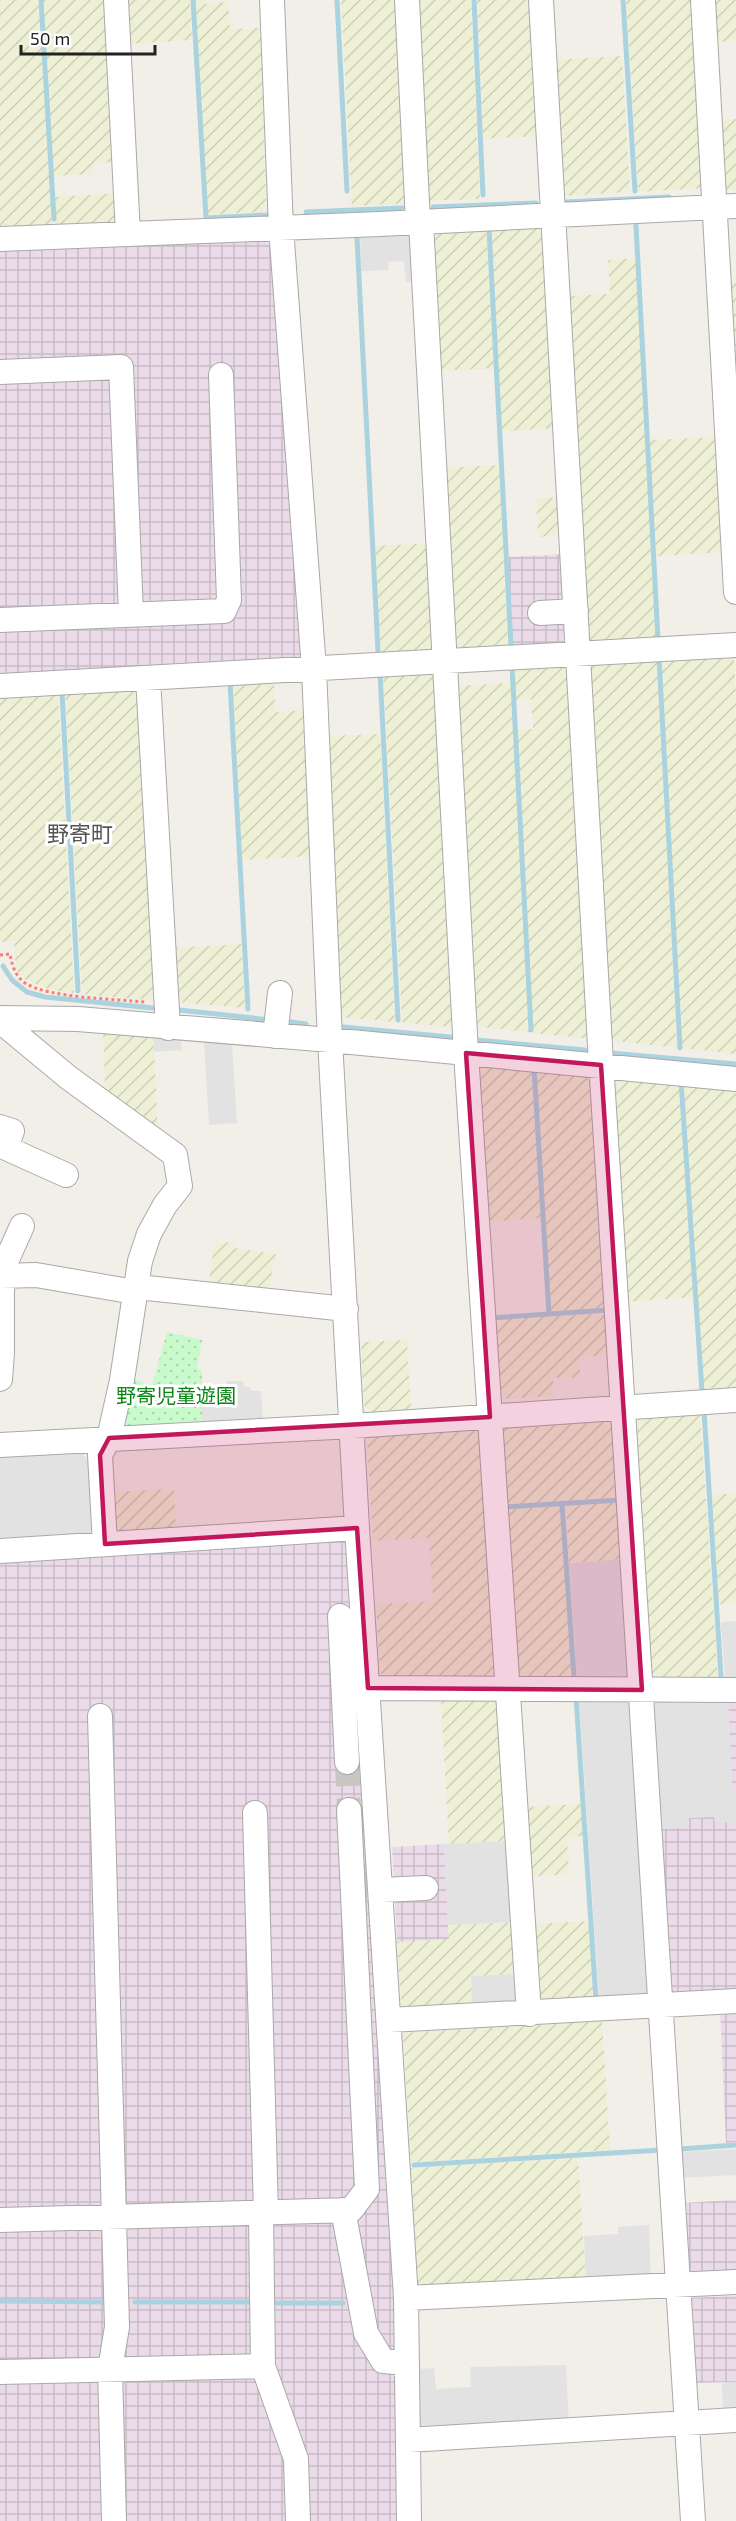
<svg xmlns="http://www.w3.org/2000/svg" width="736" height="2521" font-family="'Exo 2','Noto Sans JP',sans-serif">
<style>
.industrial{fill:url(#industrial-grid)}
.farmland{fill:url(#farmland-furrows)}
.park{fill:url(#park-dots)}
.parking{fill:#e2e2e2}
.lines{fill:none;stroke-linecap:round;stroke-linejoin:round}
.stream{stroke:#aad3df;stroke-width:5}
.minor-tunnel{stroke:#c8c6c1;stroke-width:24;stroke-dasharray:24 12;stroke-linecap:butt}
.minor-casing{stroke:#a9a9a9;stroke-width:26}
.path{stroke:#fa8072;stroke-width:3;stroke-dasharray:3 3;stroke-linecap:butt}
.minor{stroke:#fff;stroke-width:24}
.marked{fill:#c2185b;fill-opacity:0.2;stroke:#c2185b;stroke-width:4.5;stroke-linejoin:round}
.labels{text-anchor:middle;stroke-width:6;stroke-linejoin:round;paint-order:stroke}
.park-label{font-size:20px;fill:#0c8416;stroke:#fff}
.quarter-label{font-size:22px;fill:#555;stroke:#fff}
</style>
<defs>
<pattern id="industrial-grid" width="8" height="8" patternUnits="userSpaceOnUse" patternTransform="scale(1.5)"><rect width="8" height="8" fill="#ebdbe8"/><path d="M0 4h8M4 0v8" fill="none" stroke="#c9bcc7"/></pattern>
<pattern id="farmland-furrows" width="10" height="10" patternUnits="userSpaceOnUse" patternTransform="scale(1.5)"><rect width="10" height="10" fill="#eef0d5"/><path d="M-1 1l2-2M0 10L10 0M9 11l2-2" fill="none" stroke="#ccceb7"/></pattern>
<pattern id="park-dots" width="8" height="8" patternUnits="userSpaceOnUse" patternTransform="scale(1.5)"><rect width="8" height="8" fill="#c8facc"/><path d="M2 2h.1M6 6h.1" fill="none" stroke="#acd6af" stroke-width="1.8" stroke-linecap="round"/></pattern>
</defs>
<rect width="100%" height="100%" fill="#f2efe9"/>
<path class="industrial" d="M 265,240 L 272,248 L 301,654 L 297,660 L 0,676 L 0,250 Z
M 566,554 L 571,642 L 513,649 L 508,557 Z
M 344,1538 L 351,1545 L 397,2292 L 401,2521 L 0,2521 L 0,1560 Z
M 650,1697 L 736,1698 L 736,1993 L 669,1993 Z
M 444,1844 L 449,1939 L 397,1942 L 392,1847 Z
M 736,2008 L 736,2142 L 726,2143 L 720,2009 Z
M 736,2200 L 736,2279 L 684,2275 L 680,2203 Z
M 736,2296 L 736,2382 L 691,2383 L 685,2298 Z"/>
<path class="farmland" d="M 0,0 L 40,0 L 52,227 L 0,229 Z
M 43,0 L 109,0 L 117,162 L 93,163 L 94,174 L 53,176 Z
M 124,0 L 190,0 L 192,40 L 127,44 Z
M 195,0 L 205,0 L 205,4 L 228,2 L 230,29 L 261,28 L 266,207 L 261,212 L 207,215 Z
M 341,0 L 400,0 L 411,203 L 352,206 Z
M 415,0 L 471,0 L 480,199 L 424,201 Z
M 477,0 L 534,0 L 540,136 L 483,139 Z
M 626,0 L 697,0 L 708,188 L 638,192 Z
M 711,0 L 736,0 L 736,41 L 714,42 Z
M 622,56 L 630,192 L 560,196 L 552,60 Z
M 736,119 L 736,190 L 721,190 L 717,120 Z
M 119,193 L 120,219 L 114,225 L 56,227 L 55,197 Z
M 541,225 L 547,231 L 558,428 L 502,431 L 491,228 Z
M 486,226 L 494,368 L 438,371 L 431,236 L 437,229 Z
M 636,258 L 656,640 L 589,643 L 567,296 L 610,294 L 608,260 Z
M 736,282 L 736,420 L 729,283 Z
M 720,437 L 726,552 L 656,556 L 649,440 Z
M 499,465 L 508,647 L 456,650 L 443,468 Z
M 563,497 L 565,535 L 538,537 L 536,499 Z
M 430,543 L 436,651 L 381,654 L 375,546 Z
M 728,652 L 734,659 L 736,693 L 736,1054 L 682,1048 L 661,655 Z
M 657,656 L 677,1048 L 607,1040 L 587,665 Z
M 514,664 L 572,667 L 591,1039 L 533,1033 L 517,730 L 533,729 L 531,699 L 516,700 Z
M 433,670 L 437,675 L 457,1028 L 402,1022 L 383,673 Z
M 274,680 L 275,712 L 308,710 L 316,856 L 242,860 L 233,682 Z
M 511,683 L 530,1032 L 473,1026 L 456,686 Z
M 136,687 L 142,691 L 158,1001 L 82,994 L 65,691 Z
M 58,691 L 74,993 L 51,990 L 26,980 L 16,970 L 14,941 L 0,942 L 0,694 Z
M 380,734 L 395,1022 L 340,1017 L 326,736 Z
M 241,944 L 245,1008 L 177,1002 L 171,948 Z
M 103,1028 L 153,1031 L 158,1130 L 105,1089 Z
M 475,1065 L 532,1067 L 541,1218 L 485,1222 Z
M 535,1067 L 589,1072 L 594,1080 L 608,1308 L 550,1312 Z
M 609,1078 L 679,1079 L 694,1297 L 624,1302 Z
M 683,1080 L 736,1085 L 736,1387 L 704,1389 Z
M 235,1242 L 234,1248 L 276,1254 L 268,1291 L 208,1285 L 215,1243 Z
M 609,1313 L 612,1355 L 579,1357 L 580,1377 L 553,1378 L 554,1396 L 497,1399 L 492,1320 Z
M 407,1340 L 411,1410 L 372,1412 L 364,1405 L 361,1342 Z
M 700,1411 L 718,1681 L 659,1680 L 650,1672 L 633,1423 L 640,1415 Z
M 610,1419 L 616,1424 L 621,1497 L 503,1505 L 498,1432 L 504,1426 Z
M 477,1429 L 482,1434 L 499,1674 L 494,1678 L 385,1678 L 380,1672 L 376,1604 L 433,1601 L 429,1538 L 373,1541 L 367,1443 L 373,1435 Z
M 174,1489 L 176,1529 L 109,1532 L 107,1492 Z
M 736,1493 L 736,1603 L 719,1604 L 712,1495 Z
M 622,1502 L 626,1559 L 569,1563 L 566,1506 Z
M 561,1506 L 572,1680 L 523,1679 L 514,1672 L 503,1510 Z
M 502,1697 L 510,1841 L 449,1844 L 441,1698 Z
M 581,1804 L 583,1836 L 567,1837 L 569,1874 L 528,1877 L 524,1807 Z
M 589,1921 L 594,1999 L 540,2002 L 531,1924 Z
M 514,1922 L 517,1974 L 472,2007 L 406,2011 L 401,2005 L 397,1942 L 449,1939 L 448,1925 Z
M 602,2021 L 610,2150 L 411,2162 L 403,2033 Z
M 578,2158 L 586,2285 L 418,2292 L 411,2168 Z"/>
<path class="park" d="M 167,1332 L 202,1340 L 197,1369 L 202,1370 L 202,1422 L 125,1426 L 119,1420 L 130,1378 L 152,1385 Z"/>
<path class="parking" d="M 409,233 L 413,236 L 416,282 L 406,282 L 404,261 L 388,262 L 389,270 L 361,271 L 360,235 Z
M 153,1035 L 181,1037 L 182,1050 L 154,1052 Z
M 204,1039 L 232,1041 L 237,1123 L 209,1125 Z
M 227,1381 L 243,1381 L 244,1387 L 250,1387 L 251,1391 L 261,1391 L 263,1418 L 202,1422 L 202,1397 L 227,1396 Z
M 81,1453 L 92,1462 L 95,1535 L 0,1540 L 0,1457 Z
M 626,1559 L 628,1677 L 577,1680 L 569,1563 Z
M 736,1621 L 736,1678 L 725,1678 L 721,1622 Z
M 579,1697 L 635,1697 L 655,1995 L 599,1999 Z
M 650,1697 L 728,1698 L 733,1792 L 736,1792 L 736,1822 L 715,1823 L 714,1817 L 689,1818 L 689,1828 L 659,1829 Z
M 510,1841 L 514,1922 L 448,1925 L 444,1844 Z
M 517,1974 L 519,1997 L 512,2005 L 472,2007 L 471,1976 Z
M 736,2149 L 736,2175 L 679,2178 L 678,2152 Z
M 649,2225 L 651,2280 L 586,2283 L 584,2236 L 618,2234 L 618,2227 Z
M 566,2365 L 569,2425 L 419,2433 L 419,2369 L 434,2368 L 436,2389 L 471,2387 L 470,2367 Z
M 722,2382 L 736,2382 L 736,2415 L 723,2416 Z"/>
<g class="lines">
<path class="stream" d="M 41,0 L 54,219
M 193,0 L 206,218 L 266,215
M 337,0 L 347,191
M 474,0 L 483,195
M 623,0 L 635,191
M 566,202 L 669,197
M 433,207 L 536,203
M 306,212 L 402,208
M 636,226 L 658,639
M 489,229 L 511,646
M 357,238 L 378,651
M 659,658 L 680,1048
M 512,666 L 531,1030
M 380,673 L 398,1020
M 230,682 L 248,1009
M 62,692 L 78,991
M 3,966 L 12,980 L 27,992 L 45,997 L 153,1008
M 179,1010 L 271,1020
M 284,1021 L 306,1024
M 343,1027 L 450,1037
M 476,1040 L 585,1050
M 610,1053 L 736,1064
M 534,1068 L 549,1314
M 681,1081 L 702,1391
M 491,1318 L 609,1310
M 704,1411 L 721,1676
M 562,1503 L 574,1677
M 504,1507 L 621,1500
M 576,1697 L 596,2000
M 680,2149 L 736,2145
M 414,2165 L 662,2150
M 0,2301 L 107,2302
M 135,2302 L 248,2302
M 273,2303 L 343,2303"/>
<path class="minor-tunnel" d="M 347,1762 L 349,1810"/>
<defs>
<path id="minor" d="M 116,0 L 128,234
M 272,0 L 281,228 L 314,669 L 330,1040 L 357,1528 L 406,2298
M 407,0 L 418,222
M 541,0 L 600,1046 L 693,2521
M 703,0 L 736,592
M 421,222 L 466,1053 L 529,2014
M 0,239 L 380,224 L 736,206
M 0,372 L 121,367 L 131,614
M 540,613 L 576,611
M 0,620 L 224,611 L 229,600 L 221,375
M 148,678 L 168,1028
M 0,686 L 736,645
M 0,1018 L 78,1019 L 330,1040 L 736,1079
M 0,1021 L 69,1078 L 175,1155 L 180,1186 L 165,1205 L 149,1234 L 140,1261 L 122,1380 L 109,1438 L 100,1455 L 105,1544
M 275,1036 L 280,993
M 0,1127 L 12,1131 L 6,1148 L 66,1175
M 0,1275 L 22,1226
M 0,1276 L 36,1275 L 123,1290 L 147,1288 L 346,1309
M 0,1379 L 2,1353 L 2,1276
M 0,1445 L 353,1426 L 736,1400
M 0,1551 L 357,1528
M 340,1616 L 347,1762
M 368,1688 L 736,1690
M 100,1716 L 117,2327 L 110,2369 L 114,2521
M 255,1813 L 266,2213
M 381,1890 L 426,1888
M 389,2020 L 736,2001
M 343,2210 L 366,2333 L 383,2361 L 407,2363
M 261,2213 L 263,2366 L 296,2459 L 298,2521
M 0,2220 L 351,2210 L 367,2189 L 349,1810
M 0,2372 L 263,2366
M 408,2440 L 736,2420
M 409,2521 L 406,2298 L 736,2282"/>
</defs>
<use href="#minor" class="minor-casing"/>
<path class="path" d="M 0,955 L 10,954 C 12,965 15,976 25,983 C 48,998 115,999 145,1002"/>
<use href="#minor" class="minor"/>
</g>
<path class="marked" d="M 466,1053 L 601,1065 L 642,1690 L 368,1688 L 357,1528 L 105,1544 L 100,1455 L 109,1438 L 490,1417 Z"/>
<g class="labels">
<g class="park-label">
<text x="176" y="1403">野寄児童遊園</text>
</g>
<g class="quarter-label">
<text x="80" y="842">野寄町</text>
</g>
</g>
<path d="M21 45v9h134v-9" fill="none" stroke="#222222" stroke-width="3"/>
<text x="30" y="45" font-size="18" fill="#222222" stroke="#ffffff" stroke-width="4.5" paint-order="stroke">50 m</text>
</svg>
